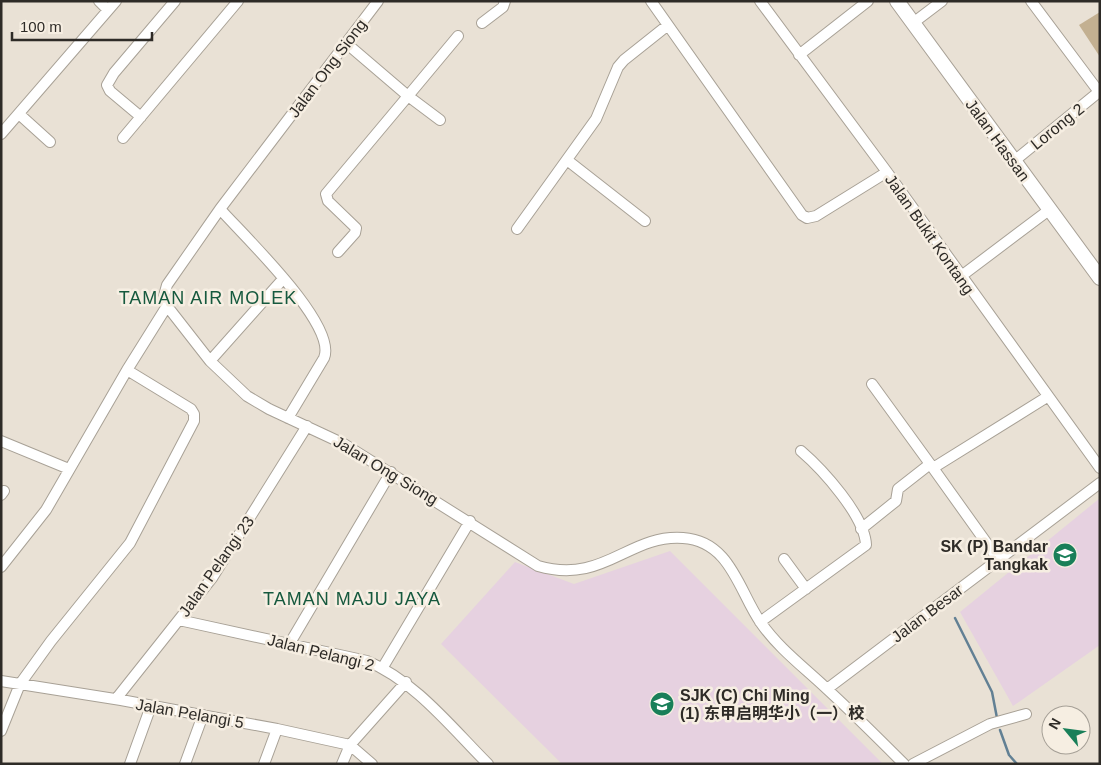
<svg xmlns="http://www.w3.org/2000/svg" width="1101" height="765" font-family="Helvetica,'Noto Sans SC',sans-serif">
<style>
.education{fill:#e6d1e0}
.grass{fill:#c3b091}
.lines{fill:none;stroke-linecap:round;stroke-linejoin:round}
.stream{stroke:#628094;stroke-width:2.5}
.street-casing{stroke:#a8a196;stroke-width:12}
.secondary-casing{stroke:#a8a196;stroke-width:16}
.street{stroke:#fff;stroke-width:10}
.secondary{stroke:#fff;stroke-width:14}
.labels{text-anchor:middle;stroke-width:5;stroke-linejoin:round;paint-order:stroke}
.street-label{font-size:16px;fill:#2e2b27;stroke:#f6eee2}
.poi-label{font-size:16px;font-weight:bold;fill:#2e2b27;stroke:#f6eee2;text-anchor:end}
.neighbourhood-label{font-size:18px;letter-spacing:1px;fill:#16593e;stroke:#f6eee2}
</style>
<rect width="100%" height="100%" fill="#e9e1d5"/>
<path class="education" d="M 1100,498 L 1100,645 L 1013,706 L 960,612 Z
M 670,551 L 883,764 L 562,764 L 441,644 L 515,562 L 574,584 Z"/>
<path class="grass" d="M 1100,12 L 1100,57 L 1079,25 Z"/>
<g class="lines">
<path class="stream" d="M 955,618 L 992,692 L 997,718
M 1000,730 L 1009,755 L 1017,764"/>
<defs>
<path id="street" d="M 99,1 L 108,10
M 378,1 L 220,209 L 167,285 L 164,296 L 167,306 L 210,361 L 247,396 L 269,409 L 344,444 L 538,566 C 604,585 628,534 683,538 C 731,541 739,592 761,623 C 779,649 805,668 828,690 C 854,714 879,739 904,764
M 651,1 L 802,215 L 807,218 L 816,216 L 887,172
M 760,1 L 887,172 L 1100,468
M 1031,1 L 1099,92
M 482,23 L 503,7 L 505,1
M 913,23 L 942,1
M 799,55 L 868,1
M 19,114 L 50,142
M 141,117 L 110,91 L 107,85 L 114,73 L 175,1
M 440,120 L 408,96 L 458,36
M 1,134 L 116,1
M 123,138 L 238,1
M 567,160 L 645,221
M 1014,161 L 1100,91
M 220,209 C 243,235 338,325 324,358 L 288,418
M 517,229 L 596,119 L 618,67 L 624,60 L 668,25
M 338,252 L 355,233 L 356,228 L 328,201 L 326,194 L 408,96 L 346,43
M 960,277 L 1049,210
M 210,361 L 283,279
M 872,384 L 933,468
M 1,441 L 69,469
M 1,495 L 4,491
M 861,529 L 896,501 L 898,489 L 930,464
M 784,559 L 806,589
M 998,559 L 933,468 L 1047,397
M 1,567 L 46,510 L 127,370 L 167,306
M 179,620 L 367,661 C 415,681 451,727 488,764
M 760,622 L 866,545 C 865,516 822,469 801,451
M 290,643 L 391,472
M 383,667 L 470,521
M 1,681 L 121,700 L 277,729 L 350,745 L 372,764
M 827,689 L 1100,483
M 116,699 L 212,578 L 307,426
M 1,731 L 20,684 L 51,641 L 130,543 L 194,421 L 194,414 L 191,409 L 127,370
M 130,764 L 151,706
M 185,764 L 203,715
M 264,764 L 277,729
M 342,764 L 350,745 L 406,682
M 913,764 L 990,724 L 1026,714"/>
<path id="secondary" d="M 897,1 L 1100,278"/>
</defs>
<use href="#street" class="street-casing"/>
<use href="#secondary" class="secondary-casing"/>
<use href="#street" class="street"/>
<use href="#secondary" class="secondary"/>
</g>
<defs>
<symbol id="school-disc" viewBox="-11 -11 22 22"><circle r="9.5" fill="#197f59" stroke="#f6eee2"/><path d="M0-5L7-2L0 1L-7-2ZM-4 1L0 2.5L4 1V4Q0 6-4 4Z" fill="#fff"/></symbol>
</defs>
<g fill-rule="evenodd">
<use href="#school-disc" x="1051" y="541" width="28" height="28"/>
<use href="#school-disc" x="648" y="690" width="28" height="28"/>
</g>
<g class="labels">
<g class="street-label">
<text transform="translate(327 68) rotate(-53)" y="6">Jalan Ong Siong</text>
<text transform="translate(1057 126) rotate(-39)" y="6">Lorong 2</text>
<text transform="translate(998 140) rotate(54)" y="6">Jalan Hassan</text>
<text transform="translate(930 234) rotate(55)" y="6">Jalan Bukit Kontang</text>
<text transform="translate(386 470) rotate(31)" y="6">Jalan Ong Siong</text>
<text transform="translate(216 566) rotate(-55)" y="6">Jalan Pelangi 23</text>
<text transform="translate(927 613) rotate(-37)" y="6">Jalan Besar</text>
<text transform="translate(321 652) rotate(14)" y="6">Jalan Pelangi 2</text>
<text transform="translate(190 713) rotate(10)" y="6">Jalan Pelangi 5</text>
</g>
<g class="poi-label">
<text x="1048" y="552">SK (P) Bandar<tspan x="1048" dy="18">Tangkak</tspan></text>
<text x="680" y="701" text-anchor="start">SJK (C) Chi Ming<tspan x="680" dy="18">(1) 东甲启明华小（一）校</tspan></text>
</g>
<g class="neighbourhood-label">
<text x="208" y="304">TAMAN AIR MOLEK</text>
<text x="352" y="605">TAMAN MAJU JAYA</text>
</g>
</g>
<rect width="1101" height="765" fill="none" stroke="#2e2b27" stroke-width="5"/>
<g transform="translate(1066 730) rotate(299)"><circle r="24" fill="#f6eee2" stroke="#a6a097"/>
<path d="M0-4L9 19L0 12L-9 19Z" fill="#197f59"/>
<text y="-8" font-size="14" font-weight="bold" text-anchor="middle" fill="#2e2b27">N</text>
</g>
<path d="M12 32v8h140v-8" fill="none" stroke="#2e2b27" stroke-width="2.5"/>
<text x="20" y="32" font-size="15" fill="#2e2b27" stroke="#f6eee2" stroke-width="4" paint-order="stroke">100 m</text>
</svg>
